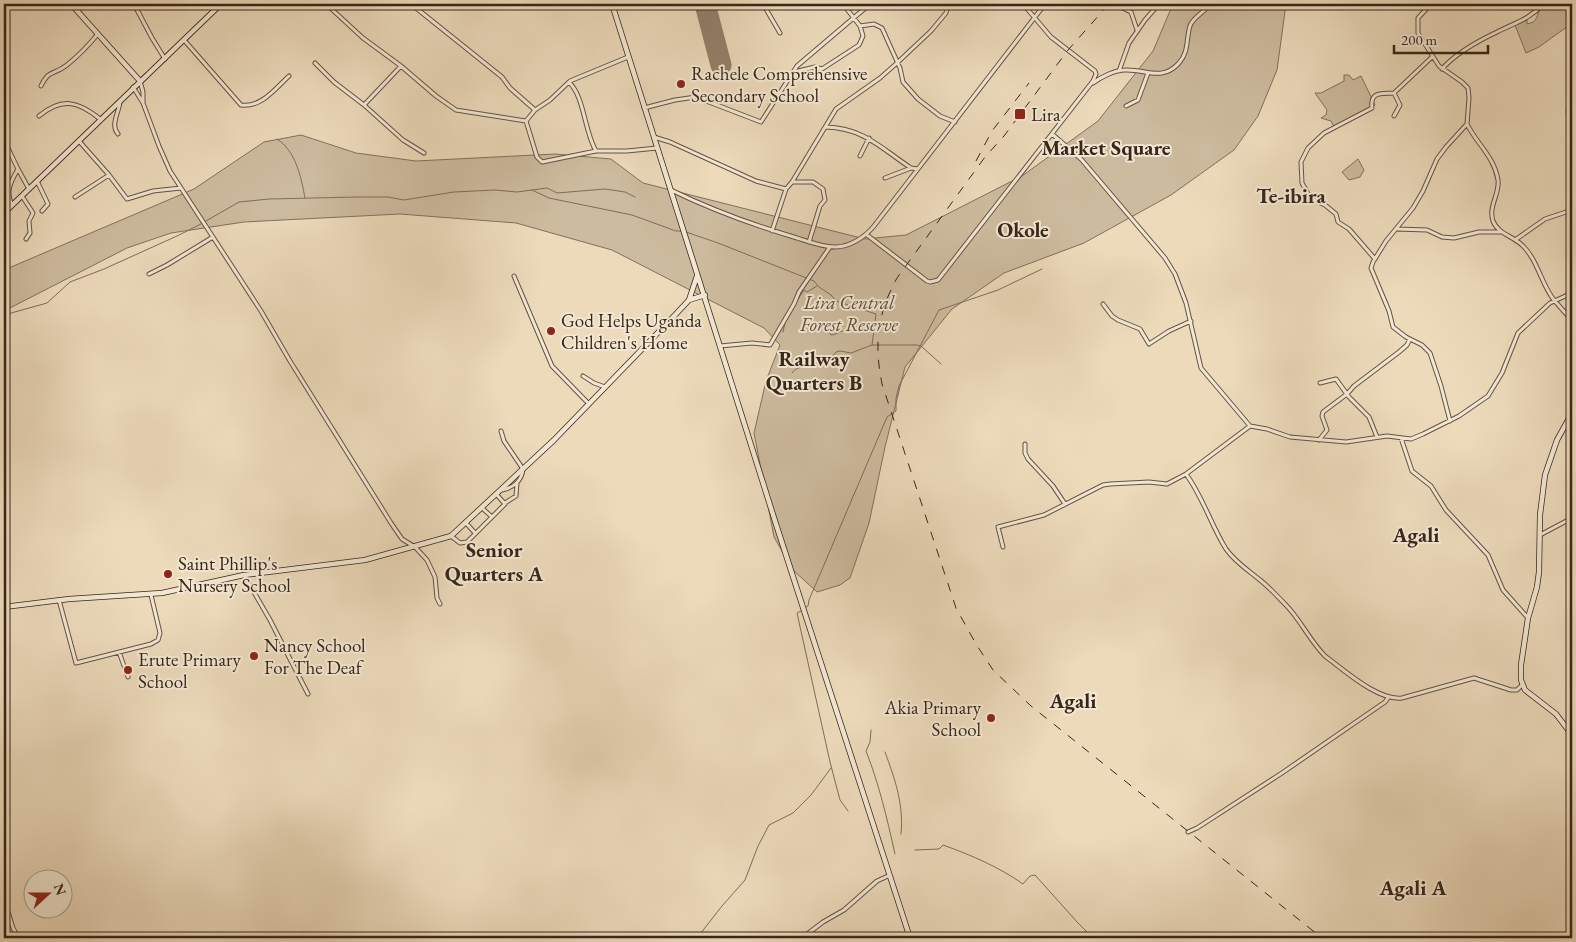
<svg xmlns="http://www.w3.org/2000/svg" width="1576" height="942" font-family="'EB Garamond',serif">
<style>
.green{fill:#cdbb9f;stroke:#82705c}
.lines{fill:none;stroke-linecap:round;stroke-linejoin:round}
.stream{stroke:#7e6d59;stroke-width:1}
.runway{stroke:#92806a;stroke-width:21}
.street-casing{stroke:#645342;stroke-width:5}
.secondary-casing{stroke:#372619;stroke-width:6}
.street{stroke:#f3e7d3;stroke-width:3}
.secondary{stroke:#f3e7d3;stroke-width:4.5}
.rail{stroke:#372619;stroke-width:1;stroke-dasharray:9 9;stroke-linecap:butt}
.poi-dot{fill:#8f2418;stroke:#f3e7d3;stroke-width:2}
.labels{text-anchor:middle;stroke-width:4;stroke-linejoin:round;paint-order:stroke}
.poi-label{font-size:19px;fill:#372619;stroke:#f3e7d3;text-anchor:start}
.park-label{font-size:19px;font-style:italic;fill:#5c4b3a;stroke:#f3e7d3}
.quarter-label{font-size:21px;font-weight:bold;fill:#372619;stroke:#f3e7d3}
</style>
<rect width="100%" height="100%" fill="#ecdabb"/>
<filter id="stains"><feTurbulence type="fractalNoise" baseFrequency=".004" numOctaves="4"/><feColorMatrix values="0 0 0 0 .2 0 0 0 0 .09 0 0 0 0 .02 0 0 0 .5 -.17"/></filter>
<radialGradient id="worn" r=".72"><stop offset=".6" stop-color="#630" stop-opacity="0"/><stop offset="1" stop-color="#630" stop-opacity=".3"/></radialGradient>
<path class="green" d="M 1173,4 L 1286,4 L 1277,70 L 1258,116 L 1234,150 L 1171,195 L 1084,243 L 1004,273 L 952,309 L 905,367 L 885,447 L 869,523 L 850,578 L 840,585 L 817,592 L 793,570 L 774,537 L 754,433 L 766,381 L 780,345 L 764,328 L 612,250 L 516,223 L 400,214 L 244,222 L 171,233 L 127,248 L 4,311 L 4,270 L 194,189 L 264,142 L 301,135 L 356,153 L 416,161 L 555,154 L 611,159 L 643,183 L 865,239 L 906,235 L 1022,176 L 1098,121 L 1153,51 Z
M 1545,4 L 1569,4 L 1568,26 L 1539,47 L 1526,53 L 1515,25 L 1527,20 L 1527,24 C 1539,22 1536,15 1541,7 L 1544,7 Z
M 1344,75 L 1349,75 L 1353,80 L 1361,76 L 1375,105 L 1334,127 L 1331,121 L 1321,118 L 1326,115 L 1327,110 L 1315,93 L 1321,93 L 1344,81 Z
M 1358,159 L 1364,170 L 1360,177 L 1349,180 L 1342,172 Z"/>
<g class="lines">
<path class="stream" d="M 277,139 C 296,151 301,177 305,198
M 532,190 L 549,198 L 632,215 L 676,231 L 682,231
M 686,232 L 718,243 L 814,281 L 819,287 L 831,295 L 836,301 L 876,314 L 872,345 L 917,345 L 921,346 L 941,364
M 797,301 L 804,290 L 807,292 L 817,286
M 4,315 L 47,303 L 70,282 L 104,269 L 177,236 L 199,225 L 239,202 L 269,199 L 356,197 L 388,197 L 404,200 L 454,192 L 495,190 L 517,192 L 547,188 L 557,193 L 605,189 L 625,192 L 635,197
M 828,330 L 831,335 C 836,335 838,332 842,331 C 849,329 863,332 872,330
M 783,332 L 785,323 L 793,309
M 792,373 C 799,361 823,371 836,352 L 840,351 L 851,353 L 872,345
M 805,608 L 808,606 L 809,600 L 887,417 L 896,411 L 896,398 L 899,386 L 939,310 L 998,290 L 1042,269
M 801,611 L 797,613 L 830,762 L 840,800 L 848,811
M 871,730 L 870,742 L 866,751 C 879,784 887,818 895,854
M 885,752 C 895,779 904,805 901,834
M 915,850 L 939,849 L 943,845 C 971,855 999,867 1023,884 L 1030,876 L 1035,875 L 1078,923 L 1090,935 L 1097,938
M 274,938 L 304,932 L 306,938
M 351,938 L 367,937 L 368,938
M 697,938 L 722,906 L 745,880 L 758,846 L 769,825 L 793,813 L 811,795 L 831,768"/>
<path class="runway" d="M 705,4 L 721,65"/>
<defs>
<path id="street" d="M 134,4 L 152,38 L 165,59
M 326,4 L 363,38 L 401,66 L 436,96 L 456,110 L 526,121
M 411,4 L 502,77 L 510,88 L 535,110 L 526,121
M 763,4 L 780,33
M 843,4 L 860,26 L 874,24 L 882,28 L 900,68 L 903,82 L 918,99 L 940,116 L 955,122
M 1114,4 L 1131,12 L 1137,30
M 1202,4 L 1209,6
M 1431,4 L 1418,18 L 1418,33 L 1439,66 L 1462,82 L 1468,88 L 1469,98 L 1467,124 L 1446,147 L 1437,159 L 1423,191 L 1413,208 L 1386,241 L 1373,262 L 1371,268 L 1389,311 L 1393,327 L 1406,337 L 1422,345 L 1430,353 L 1441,386 L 1450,421
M 184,40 L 241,105 C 261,108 275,89 289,76
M 315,63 L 334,82 L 364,105
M 401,66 L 364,105 L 403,140 L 424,153
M 1442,69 C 1456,53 1478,41 1497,32 C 1514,23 1529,20 1543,4
M 1119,71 L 1129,43 L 1145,20 L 1159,4
M 794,72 L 815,67 L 822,69 L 859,45 L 863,36 L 860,26
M 140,81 L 143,92 L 143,102
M 569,82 C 585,98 584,131 596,151
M 1093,83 C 1101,77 1115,70 1125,70 C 1146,69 1162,82 1179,63 C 1189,52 1186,39 1190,26 C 1192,18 1205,12 1210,4
M 41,86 C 50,68 53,76 67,65 C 78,56 88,46 97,35
M 133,87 L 143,103 L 159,146 L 170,171 L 261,311 L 290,361 L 391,523 L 402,539 L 415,547 L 427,560 L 435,577 L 437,598 L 440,604
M 1126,106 L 1138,100 L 1148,73
M 644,108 L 675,100 L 696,97 L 761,122 L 797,66 L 870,4
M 535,110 L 550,100 L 570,81 L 628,57
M 1568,112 L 1572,119
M 39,116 C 62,97 78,101 100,119
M 1394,116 L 1400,105 L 1394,93
M 526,121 L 537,157 L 542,162 L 596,151 L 627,151 L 657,148
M 1467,124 C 1476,143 1494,156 1498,180 C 1500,194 1488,206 1493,221 C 1498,234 1513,236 1522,245 C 1538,260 1541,284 1554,300 C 1560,307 1566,314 1572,320
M 826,127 C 864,128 882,149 911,168
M 118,134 C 110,125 119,112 120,102
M 1052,134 L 1081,159 L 1165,258 L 1175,274 L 1186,303 L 1201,368 L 1250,426 L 1267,429 L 1290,437 L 1346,442 L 1387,436 L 1411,439 L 1423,434 L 1459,416 L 1488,396 L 1502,373 L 1518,333 L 1550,303 L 1572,293
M 654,137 L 670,142 L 756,181 L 786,189
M 4,140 L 18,169 C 11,181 5,192 12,205
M 79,141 L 109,175 L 127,199 L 153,191 L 181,188
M 860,156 L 869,138
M 18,169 L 29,189
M 885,178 L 911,168 L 918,169
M 37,181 L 48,204 L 42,211
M 792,182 L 813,182 L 823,189 L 825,200 L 820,206 L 809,242
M 671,190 C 712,210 753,225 797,238 C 809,242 822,247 835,247 C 850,247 865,237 874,226 L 1045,4
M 4,194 L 9,195
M 22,196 L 33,213 L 29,221 L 30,233 L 26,239
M 75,197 L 109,175
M 1397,229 L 1427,230 L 1442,237 L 1454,238 L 1479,232 L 1501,232
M 772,231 L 786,189 L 792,182 L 836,109 L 880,78 L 897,63 L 931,31 L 946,13 L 947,9 L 946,4
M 867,235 L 927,281 L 930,282 L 938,280 L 1093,81 L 1096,74 L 1095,71 L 1051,37 L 1023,4
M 1515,240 L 1545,219 L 1572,210
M 1375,259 L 1349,229 L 1338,222 L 1336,214 L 1325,205 L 1311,199 L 1302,183 L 1301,162 L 1308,148 L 1324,133 L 1372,108 C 1370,91 1381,94 1394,93 L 1432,57
M 149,274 L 167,265 L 213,237
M 514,276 L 552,366 L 589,404
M 1103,304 L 1112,316 L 1118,320 L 1140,329 L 1149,344 L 1169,331 L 1191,321
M 720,346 L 752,343 L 770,345 L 794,304 L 799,292 L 830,247
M 583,376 L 594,383 L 605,387
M 1320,383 L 1336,379 L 1349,397 L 1369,417 L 1377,437
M 501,431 L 504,441 L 523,469 C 522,481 513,488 502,490
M 1401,438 L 1412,471 L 1431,486 L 1446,510 L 1488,555 L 1503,590 L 1528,618
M 1319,440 L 1327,430 L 1322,416 L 1323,412 L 1347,394 L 1354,386 L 1399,352 L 1407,345 L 1410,339
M 1025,444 L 1025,453 L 1028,459 L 1053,486 L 1065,504
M 1186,474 L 1250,426
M 505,503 L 516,496 L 517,483
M 482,508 L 492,517
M 466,523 L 475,533
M 1540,535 L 1572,518
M 451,536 L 460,543 L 467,542 L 505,504 L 497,495
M 1003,547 L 998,527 L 1044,515 L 1103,485 L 1110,484 L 1149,482 L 1167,484 L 1186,474 C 1203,497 1211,525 1226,549 C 1235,562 1248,570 1260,580 C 1269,587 1277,596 1285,604 C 1301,620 1309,640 1325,656 C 1344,670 1378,701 1402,698 L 1474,678 L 1511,690 L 1517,690 L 1522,685
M 244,575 L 270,620 L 308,694
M 59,600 L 76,663 L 151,644 L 158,640 L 160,633 L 151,595
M 119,652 L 128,677
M 1188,832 L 1197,828 L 1282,773 L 1385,702 L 1388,698
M 4,904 C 12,915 9,928 20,938
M 802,938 L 823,922 L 844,910 L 877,881 L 888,876"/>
<path id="secondary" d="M 71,4 L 140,81
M 612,4 L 775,521 L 910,938
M 4,213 L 221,4
M 689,300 L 705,295
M 1572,413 L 1557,440 L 1545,475 L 1540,515 L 1539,572 L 1537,587 L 1528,618 L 1521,665 L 1521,680 L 1525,690 L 1556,714 L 1572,735
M 4,607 L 69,599 L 162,593 L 244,575 L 365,560 L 451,536 L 554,440 L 676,314 L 689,300 L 697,276"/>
</defs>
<use href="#street" class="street-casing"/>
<use href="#secondary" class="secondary-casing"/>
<use href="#street" class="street"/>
<use href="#secondary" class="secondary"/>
<path class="rail" d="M 1109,4 L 1068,50 L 1004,136 L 985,157 L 897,278 C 877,314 874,344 882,384 L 956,608 L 976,644 L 993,670 L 1031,706 L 1322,938
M 976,161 L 992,131 L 1029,83"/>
</g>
<g class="poi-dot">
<circle cx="681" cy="84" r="5"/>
<rect x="1014" y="108" width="12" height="12" rx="2.5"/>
<circle cx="551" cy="331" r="5"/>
<circle cx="168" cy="574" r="5"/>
<circle cx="254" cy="656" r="5"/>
<circle cx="128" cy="670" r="5"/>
<circle cx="991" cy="718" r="5"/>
</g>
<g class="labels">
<g class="poi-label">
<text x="691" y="80">Rachele Comprehensive<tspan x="691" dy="22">Secondary School</tspan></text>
<text x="1031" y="121">Lira</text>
<text x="561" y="327">God Helps Uganda<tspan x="561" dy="22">Children's Home</tspan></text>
<text x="178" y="570">Saint Phillip's<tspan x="178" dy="22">Nursery School</tspan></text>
<text x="264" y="652">Nancy School<tspan x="264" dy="22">For The Deaf</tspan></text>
<text x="138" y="666">Erute Primary<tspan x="138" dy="22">School</tspan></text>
<text x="981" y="714" text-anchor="end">Akia Primary<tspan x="981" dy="22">School</tspan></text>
</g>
<g class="park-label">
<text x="849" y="309">Lira Central<tspan x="849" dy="22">Forest Reserve</tspan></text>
</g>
<g class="quarter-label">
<text x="1106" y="155">Market Square</text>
<text x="1291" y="203">Te-ibira</text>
<text x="1023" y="237">Okole</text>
<text x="814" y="366">Railway<tspan x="814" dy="24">Quarters B</tspan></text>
<text x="1416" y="542">Agali</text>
<text x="494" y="557">Senior<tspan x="494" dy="24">Quarters A</tspan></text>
<text x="1073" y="708">Agali</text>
<text x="1413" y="895">Agali A</text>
</g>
</g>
<rect width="1576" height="942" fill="none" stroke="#ecdabb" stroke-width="20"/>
<rect x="5" y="5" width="1566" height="932" fill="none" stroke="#372619" stroke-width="2.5"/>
<rect x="10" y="10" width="1556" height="922" fill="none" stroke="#372619"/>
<g transform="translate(48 894) rotate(69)"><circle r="24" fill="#f3e7d3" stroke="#a89a89"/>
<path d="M0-4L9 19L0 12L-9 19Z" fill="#8f2418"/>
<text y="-8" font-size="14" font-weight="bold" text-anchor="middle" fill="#372619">N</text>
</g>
<path d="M1394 45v8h94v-8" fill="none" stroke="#372619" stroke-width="2.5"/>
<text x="1401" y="45" font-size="15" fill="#372619" stroke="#f3e7d3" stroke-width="4" paint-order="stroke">200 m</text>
<rect width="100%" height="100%" filter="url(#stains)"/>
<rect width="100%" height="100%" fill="url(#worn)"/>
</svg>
